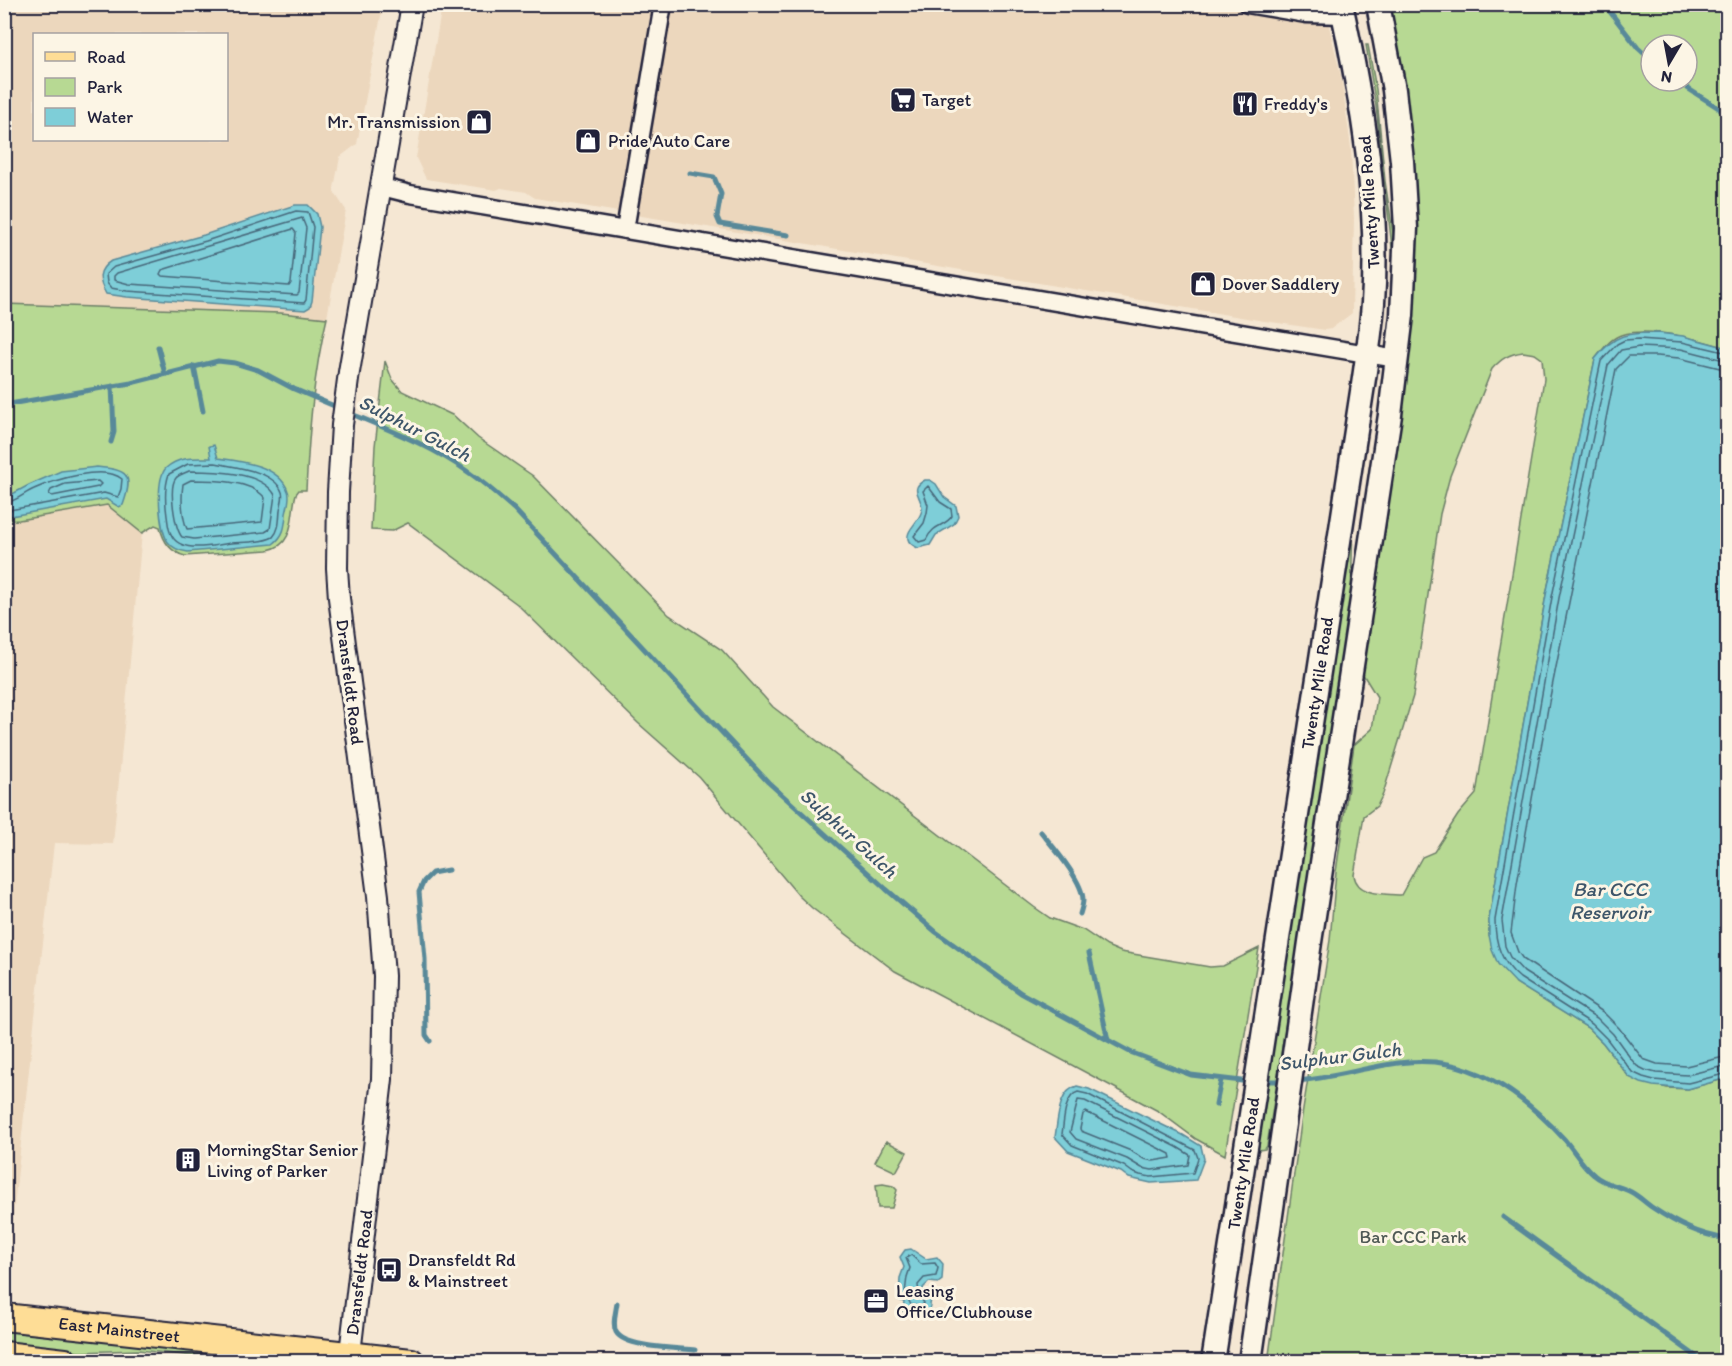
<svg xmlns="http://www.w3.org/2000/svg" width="1732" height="1366" font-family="Itim,sans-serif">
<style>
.built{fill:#ecd7bd;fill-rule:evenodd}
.green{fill:#b7d993;stroke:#6c7e67;stroke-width:1.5;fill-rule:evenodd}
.water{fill:#7eced8;stroke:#598999;stroke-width:1.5}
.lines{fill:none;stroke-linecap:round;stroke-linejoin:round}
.shore{stroke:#47677a;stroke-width:1.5}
.stream{stroke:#598999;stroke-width:5}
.minor-casing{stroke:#22223b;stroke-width:21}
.tertiary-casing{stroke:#22223b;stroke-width:24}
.secondary-casing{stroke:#22223b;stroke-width:27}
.primary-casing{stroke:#22223b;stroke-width:30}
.minor{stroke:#fcf5e5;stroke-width:16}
.tertiary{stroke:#fcf5e5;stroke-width:20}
.secondary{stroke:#fcf5e5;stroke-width:22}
.primary{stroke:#fedd96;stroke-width:26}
.labels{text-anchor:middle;stroke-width:6;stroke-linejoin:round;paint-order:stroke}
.poi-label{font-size:18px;fill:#22223b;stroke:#fcf5e5;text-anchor:start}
.street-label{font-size:18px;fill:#22223b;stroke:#fcf5e5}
.park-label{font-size:18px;fill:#4f5955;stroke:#fcf5e5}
.water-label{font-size:20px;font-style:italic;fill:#3e566a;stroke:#fcf5e5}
</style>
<rect width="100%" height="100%" fill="#f5e7d3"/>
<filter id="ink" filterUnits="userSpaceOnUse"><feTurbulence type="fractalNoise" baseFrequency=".0167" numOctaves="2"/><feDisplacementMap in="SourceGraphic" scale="12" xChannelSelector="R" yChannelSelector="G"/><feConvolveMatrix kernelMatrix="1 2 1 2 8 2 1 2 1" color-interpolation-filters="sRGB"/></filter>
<g filter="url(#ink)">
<path class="built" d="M 4,5 L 383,5 L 357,144 L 340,157 L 334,188 L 334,192 L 346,210 L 327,318 L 281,313 L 5,304 ZM 34,34 L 226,34 L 226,140 L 34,140 Z
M 442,5 L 1324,5 L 1341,76 L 1351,148 L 1354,218 L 1352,313 L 1331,329 L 1325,330 L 1258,320 L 535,198 L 526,192 L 501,188 L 496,190 L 426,179 L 416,158 Z
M 107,505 L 142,533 L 113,844 L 54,843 L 5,1288 L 5,521 L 19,520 Z"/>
<path class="green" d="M 1387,5 L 1727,5 L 1727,348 C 1698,339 1654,327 1624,334 C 1611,337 1603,349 1595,359 L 1546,595 L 1489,919 L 1489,935 L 1516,983 L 1588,1028 L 1603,1043 L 1629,1077 L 1667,1088 L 1688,1089 L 1727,1078 L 1727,1361 L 1268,1362 L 1302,1116 L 1330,940 L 1336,872 L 1354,745 L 1372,729 L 1377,697 L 1364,676 L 1360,675 L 1404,387 ZM 1651,45 L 1687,45 L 1687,81 L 1651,81 ZM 1523,352 L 1535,354 L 1542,359 L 1544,379 L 1476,794 L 1458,815 L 1434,852 L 1422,857 L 1401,895 C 1385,894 1357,896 1354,875 L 1364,816 L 1377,806 L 1383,794 L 1413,696 L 1440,514 L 1450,476 L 1492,369 C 1502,358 1509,354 1523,352 Z
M 1366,45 L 1368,45 L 1376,89 L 1385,181 L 1396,252 L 1394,265 L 1376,106 Z
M 4,304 L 281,313 L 327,318 C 313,375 309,432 306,490 L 299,490 L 296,494 C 290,515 296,545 268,550 L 185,556 C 170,552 163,541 160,527 L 155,525 L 142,533 L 107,505 L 19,520 L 5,521 Z
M 385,361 L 392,379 L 402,391 L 454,416 L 478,438 L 533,476 L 669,615 L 722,650 L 773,707 L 1034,907 L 1050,918 L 1083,930 L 1107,946 L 1121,952 L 1210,967 L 1223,966 L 1259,948 L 1225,1155 L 1196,1139 L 1158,1111 L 895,971 L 812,908 L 799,896 L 699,777 L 638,723 L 517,604 L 408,523 L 392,531 L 371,530 L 375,446 Z
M 1373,387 L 1353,522 L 1351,598 L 1267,1146 L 1265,1149 L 1259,1150 L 1256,1145 Z
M 886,1141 L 907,1152 L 896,1172 L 875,1162 Z
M 883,1184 L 893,1186 L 897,1190 L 892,1208 L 878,1208 L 876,1185 Z
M 5,1328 L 297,1361 L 240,1361 L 138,1350 L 80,1352 L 5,1344 Z"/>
<path class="water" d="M 295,205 L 308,205 L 317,214 L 320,227 L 312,301 L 310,307 L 305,310 L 127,297 L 106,294 C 98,280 97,270 111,261 L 204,235 Z
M 1658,333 L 1683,336 L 1728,348 L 1727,1078 L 1688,1089 L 1653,1086 L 1641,1083 L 1629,1077 L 1603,1043 L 1588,1028 L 1516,983 L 1498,964 L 1492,950 L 1489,935 L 1489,919 L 1546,595 L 1595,359 C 1615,333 1627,333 1658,333 Z
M 214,445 L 218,458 C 240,461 279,465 288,491 C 291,497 287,508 286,514 C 285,527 284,536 273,544 L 188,552 C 180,551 173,549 168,542 C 159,529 155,480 166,468 C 179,456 196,458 211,458 L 209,446 Z
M 97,467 C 128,470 134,474 123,505 L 119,507 L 106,499 L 5,517 L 5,498 L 29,485 L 61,471 Z
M 925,480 L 930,480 L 936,484 L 944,497 L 956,506 L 958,516 L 954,524 L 936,535 L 930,545 L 918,548 C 914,546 909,544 908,539 C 906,529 921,521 922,509 C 922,496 908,489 925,480 Z
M 1077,1086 L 1089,1089 L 1183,1135 L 1201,1146 L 1204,1159 L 1196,1180 L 1151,1183 L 1129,1178 L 1121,1172 L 1068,1151 L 1055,1137 C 1058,1120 1058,1091 1077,1086 Z
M 911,1249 L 926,1259 L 937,1257 L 943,1264 L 942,1280 L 938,1283 L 929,1282 L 923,1288 L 926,1296 L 931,1298 L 929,1313 L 903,1311 L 904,1302 L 899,1300 L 900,1278 L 904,1267 L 900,1257 L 905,1250 Z"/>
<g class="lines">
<path class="shore" d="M 296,211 L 308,212 L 313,227 L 306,300 L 304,303 L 127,291 L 111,288 L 107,283 L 106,274 L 114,267 L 206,241 Z
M 302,218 L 306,228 L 299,293 L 297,295 L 129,284 L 114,280 L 114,276 L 117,273 Z
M 293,229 L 296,233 L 291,283 L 289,286 L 162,276 L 160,274 L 162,270 Z
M 1728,353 L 1682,342 L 1639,339 L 1625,340 L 1617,344 L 1601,361 L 1552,597 L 1495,920 C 1495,944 1501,962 1520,978 L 1592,1024 L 1607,1039 L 1632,1072 L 1643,1077 L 1654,1080 L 1688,1083 L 1728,1073
M 1728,361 L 1681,349 L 1639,347 L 1621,350 L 1608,365 L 1559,598 L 1502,920 L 1505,946 L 1510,957 L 1524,972 L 1597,1018 L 1613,1034 L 1631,1059 L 1637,1066 L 1645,1070 L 1656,1073 L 1687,1075 L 1728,1065
M 1728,370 L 1679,358 L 1657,356 L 1629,356 L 1616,369 L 1549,702 L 1517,884 L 1511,933 L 1518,952 L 1523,959 L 1603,1012 L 1619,1028 L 1643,1059 L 1657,1064 L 1686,1066 L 1728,1056
M 215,463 C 234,467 274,470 282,492 C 284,497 281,504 280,510 C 279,520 280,529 273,537 C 261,543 245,542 231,543 C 214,545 180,555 171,534 C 168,529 168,522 167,516 C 165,502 164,488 169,474 L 188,464 Z
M 189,471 C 214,471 261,471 275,495 L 270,529 L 265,532 L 194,539 L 182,537 C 175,529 168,487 176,478 C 178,475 185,473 189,471 Z
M 191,480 C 212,480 251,480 265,498 L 262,522 L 187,529 C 182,517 181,498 183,484 Z
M 98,481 L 101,484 L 98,487 L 52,496 L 49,494 L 51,490 L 65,484 Z
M 928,486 L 940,502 L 951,509 L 952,516 C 945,527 934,523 926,540 L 919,542 L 914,536 L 924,523 L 927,513 L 928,505 L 923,491 Z
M 4,503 C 16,502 24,493 34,489 C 54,480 104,464 122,479 L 121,489 L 118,497 L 104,493 L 4,511
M 1078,1092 L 1087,1094 L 1195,1150 L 1198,1158 L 1193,1173 L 1151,1177 L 1140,1175 L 1132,1172 L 1124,1166 L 1072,1145 L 1062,1134 C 1064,1122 1064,1096 1078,1092 Z
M 1078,1100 L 1085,1101 L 1177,1147 L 1190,1155 L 1188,1165 L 1152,1170 L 1142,1168 L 1127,1159 L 1076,1139 L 1070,1132 Z
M 1086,1112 L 1170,1154 L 1171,1158 L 1153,1161 L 1144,1159 L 1131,1151 L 1081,1131 L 1080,1129 L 1083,1114 Z
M 911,1255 L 921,1264 L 935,1263 L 938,1268 L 936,1276 L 924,1278 L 918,1285 L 919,1295 L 924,1303 L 922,1306 L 911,1305 L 905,1293 L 907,1277 L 910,1268 L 906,1258 Z"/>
<path class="stream" d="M 1604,4 L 1638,48 L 1651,60
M 1676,81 L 1728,114
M 690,173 L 714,177 L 721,194 L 717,217 L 720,224 L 788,235
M 158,347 L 165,374
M 194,366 L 203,411
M 4,405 L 131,383 L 218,361 L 235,363 L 258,370 L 294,389 L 339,408
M 347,412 C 390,430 434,447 471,474 C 487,485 500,497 514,509 L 768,782 L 886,889 L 936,932 L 1021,993 L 1130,1052 L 1191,1075 L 1250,1082
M 111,442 L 114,432 L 112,386
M 1041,832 C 1053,847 1083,881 1083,900 C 1083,905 1081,910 1080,914
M 1089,953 L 1108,1040
M 430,1041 L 426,1035 L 425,959 L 419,892 L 424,881 L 432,873 L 448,870
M 1262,1081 L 1283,1081
M 1295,1081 C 1347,1078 1396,1054 1448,1064 C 1494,1073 1534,1106 1565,1140 C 1575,1152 1582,1165 1594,1175 C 1604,1184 1619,1186 1631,1192 C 1639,1196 1645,1203 1653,1208 C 1677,1224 1699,1235 1728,1239
M 1216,1105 L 1221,1080
M 1503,1217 L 1704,1362
M 617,1303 C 616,1311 612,1324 616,1332 C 625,1348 677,1348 695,1350
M 1715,1362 L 1728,1344"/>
<defs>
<path id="minor" d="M 1247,4 L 1306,14 L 1344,15
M 382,187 L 410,194 L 1397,359
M 625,230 L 663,4"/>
<g id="tertiary">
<path id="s1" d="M 349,1362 L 382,1079 L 384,976 L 378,896 L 339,598 L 337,568 L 338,492 L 342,425 L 349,372 L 412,4"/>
</g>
<g id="secondary">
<path id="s2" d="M 1213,1362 L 1363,385 C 1367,358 1371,331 1373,303 C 1380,205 1362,100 1341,4"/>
<path d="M 1250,1362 L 1310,942 L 1390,415 L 1402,315 L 1406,228 L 1402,161 L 1394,90 L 1378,4"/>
</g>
<g id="primary">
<path id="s3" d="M 4,1317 L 411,1362"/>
<path d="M 4,1355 L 65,1362"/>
</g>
</defs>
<use href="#minor" class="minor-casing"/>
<use href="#tertiary" class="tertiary-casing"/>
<use href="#secondary" class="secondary-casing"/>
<use href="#primary" class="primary-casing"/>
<use href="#minor" class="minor"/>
<use href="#tertiary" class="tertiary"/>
<use href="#secondary" class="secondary"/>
<use href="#primary" class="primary"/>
</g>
</g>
<defs>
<symbol id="supermarket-square" viewBox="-11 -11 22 22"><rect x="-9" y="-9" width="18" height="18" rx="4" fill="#22223b" stroke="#fcf5e5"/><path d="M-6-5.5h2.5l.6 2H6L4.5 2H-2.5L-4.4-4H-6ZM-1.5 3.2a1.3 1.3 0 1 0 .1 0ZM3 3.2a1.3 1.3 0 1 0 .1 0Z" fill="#fff"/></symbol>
<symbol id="restaurant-square" viewBox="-11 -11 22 22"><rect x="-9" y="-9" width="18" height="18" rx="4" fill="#22223b" stroke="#fcf5e5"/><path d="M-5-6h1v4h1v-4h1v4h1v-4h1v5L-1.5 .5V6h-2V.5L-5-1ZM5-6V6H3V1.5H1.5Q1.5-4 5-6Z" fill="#fff"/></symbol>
<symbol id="shop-square" viewBox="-11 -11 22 22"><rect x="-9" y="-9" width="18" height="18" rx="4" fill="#22223b" stroke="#fcf5e5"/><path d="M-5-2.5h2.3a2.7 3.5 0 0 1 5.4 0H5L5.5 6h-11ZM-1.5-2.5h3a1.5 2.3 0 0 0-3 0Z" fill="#fff"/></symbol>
<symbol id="building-square" viewBox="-11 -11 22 22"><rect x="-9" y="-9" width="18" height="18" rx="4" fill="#22223b" stroke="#fcf5e5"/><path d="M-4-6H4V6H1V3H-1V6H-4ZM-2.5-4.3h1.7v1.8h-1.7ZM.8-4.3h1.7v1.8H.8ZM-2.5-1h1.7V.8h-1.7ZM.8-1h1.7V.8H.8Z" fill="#fff"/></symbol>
<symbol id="bus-square" viewBox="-11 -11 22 22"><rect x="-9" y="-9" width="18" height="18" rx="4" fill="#22223b" stroke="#fcf5e5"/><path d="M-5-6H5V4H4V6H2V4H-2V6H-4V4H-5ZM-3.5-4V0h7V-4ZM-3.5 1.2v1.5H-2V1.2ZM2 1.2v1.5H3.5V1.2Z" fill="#fff"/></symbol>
<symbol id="office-square" viewBox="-11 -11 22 22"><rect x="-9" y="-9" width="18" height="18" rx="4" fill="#22223b" stroke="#fcf5e5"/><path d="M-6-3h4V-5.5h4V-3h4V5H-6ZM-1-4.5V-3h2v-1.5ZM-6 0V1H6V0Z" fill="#fff"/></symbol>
</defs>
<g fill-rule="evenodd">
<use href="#supermarket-square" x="888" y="85" width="30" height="30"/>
<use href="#restaurant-square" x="1230" y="89" width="30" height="30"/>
<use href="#shop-square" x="464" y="107" width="30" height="30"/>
<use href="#shop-square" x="573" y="126" width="30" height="30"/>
<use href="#shop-square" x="1188" y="269" width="30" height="30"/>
<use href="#building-square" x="173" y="1145" width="30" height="30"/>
<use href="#bus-square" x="374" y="1255" width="30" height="30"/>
<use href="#office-square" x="861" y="1286" width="30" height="30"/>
</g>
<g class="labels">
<g class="poi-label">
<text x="922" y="106">Target</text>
<text x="1264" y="110">Freddy's</text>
<text x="460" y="128" text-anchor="end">Mr. Transmission</text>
<text x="608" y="147">Pride Auto Care</text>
<text x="1222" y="290">Dover Saddlery</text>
<text x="207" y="1156">MorningStar Senior<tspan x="207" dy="21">Living of Parker</tspan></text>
<text x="408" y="1266">Dransfeldt Rd<tspan x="408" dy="21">&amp; Mainstreet</tspan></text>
<text x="896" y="1297">Leasing<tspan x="896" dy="21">Office/Clubhouse</tspan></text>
</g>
<g class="street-label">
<text transform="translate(1369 202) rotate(-94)" y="6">Twenty Mile Road</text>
<text transform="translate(350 682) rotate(83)" y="6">Dransfeldt Road</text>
<text dy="6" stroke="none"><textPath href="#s2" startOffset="687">Twenty Mile Road</textPath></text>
<text dy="6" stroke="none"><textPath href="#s2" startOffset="201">Twenty Mile Road</textPath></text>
<text dy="6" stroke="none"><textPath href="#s1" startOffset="90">Dransfeldt Road</textPath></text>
<text dy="6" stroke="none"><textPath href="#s3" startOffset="116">East Mainstreet</textPath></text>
</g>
<g class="park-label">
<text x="1413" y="1243">Bar CCC Park</text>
</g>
<g class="water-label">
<text transform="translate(415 428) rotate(27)" y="7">Sulphur Gulch</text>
<text transform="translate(849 833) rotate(42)" y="7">Sulphur Gulch</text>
<text x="1610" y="896">Bar CCC<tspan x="1610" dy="23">Reservoir</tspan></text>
<text transform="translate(1340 1056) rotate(-7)" y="7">Sulphur Gulch</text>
</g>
</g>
<rect width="1732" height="1366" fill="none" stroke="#fcf5e5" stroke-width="24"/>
<rect x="12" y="12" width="1708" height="1342" fill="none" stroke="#22223b" stroke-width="2" filter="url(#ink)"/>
<rect x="33" y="33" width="195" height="108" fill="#fcf5e5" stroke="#a5a1a1" stroke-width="1.5"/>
<rect x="45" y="52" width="30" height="9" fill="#fedd96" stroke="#a5a1a1" stroke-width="1.5"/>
<text x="87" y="63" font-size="18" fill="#22223b">Road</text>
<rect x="45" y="78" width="30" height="18" fill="#b7d993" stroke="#a5a1a1" stroke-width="1.5"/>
<text x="87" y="93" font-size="18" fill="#22223b">Park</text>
<rect x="45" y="108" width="30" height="18" fill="#7eced8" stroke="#a5a1a1" stroke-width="1.5"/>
<text x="87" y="123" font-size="18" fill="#22223b">Water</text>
<g transform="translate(1669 63) rotate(190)"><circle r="28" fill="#fcf5e5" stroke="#a5a1a1" stroke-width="1.5"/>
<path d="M0-4.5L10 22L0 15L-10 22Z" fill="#22223b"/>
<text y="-9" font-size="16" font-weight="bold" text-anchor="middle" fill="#22223b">N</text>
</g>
</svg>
